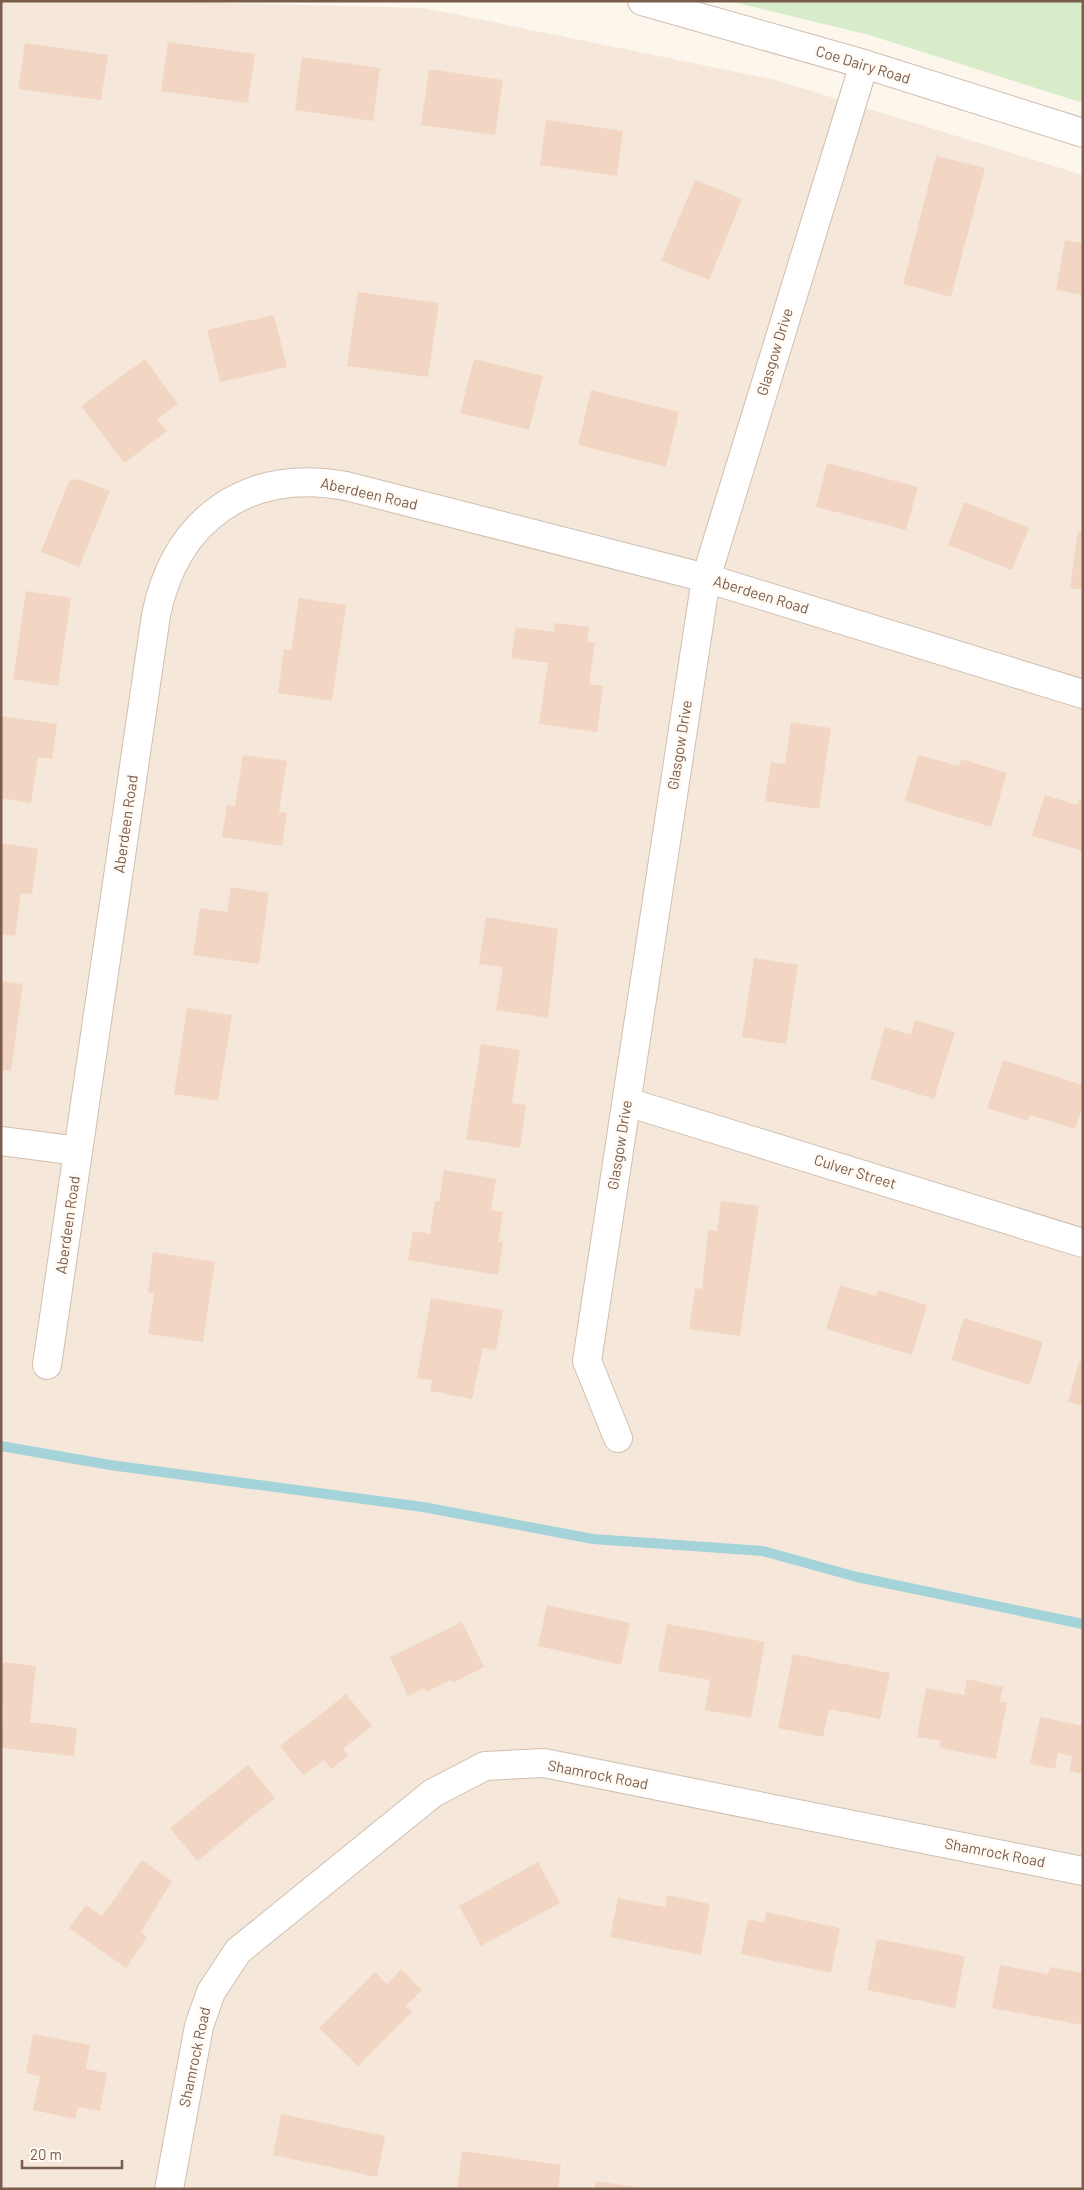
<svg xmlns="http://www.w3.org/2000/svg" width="1084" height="2190" font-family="Barlow,sans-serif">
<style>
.residential{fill:#f5e8da}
.green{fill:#d8ecc9}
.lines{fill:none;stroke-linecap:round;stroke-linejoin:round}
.stream{stroke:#a5d3da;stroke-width:10}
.building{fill:#f3d5c3}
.minor-casing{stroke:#d1beb0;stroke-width:30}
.minor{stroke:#fff;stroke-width:28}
.labels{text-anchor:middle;stroke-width:5;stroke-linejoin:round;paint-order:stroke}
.street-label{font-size:15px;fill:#7a5c4d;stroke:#fffaf3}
</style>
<rect width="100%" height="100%" fill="#fdf6ec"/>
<path class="residential" d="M 1,1 L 142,1 L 424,8 L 776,80 L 1083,175 L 1083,2189 L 1,2189 Z"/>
<path class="green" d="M 729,1 L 1083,1 L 1083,103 L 869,35 Z"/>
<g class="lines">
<path class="stream" d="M 1,1446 L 110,1465 L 423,1507 L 593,1539 L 763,1551 L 857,1577 L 1083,1624"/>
</g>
<path class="building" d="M 168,42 L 255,54 L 248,103 L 161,91 Z
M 25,43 L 108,55 L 101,100 L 18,89 Z
M 302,57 L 380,68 L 373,121 L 295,110 Z
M 429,69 L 503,80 L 495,135 L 421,125 Z
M 546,120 L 623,131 L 617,176 L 540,165 Z
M 936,156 L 985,168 L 951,297 L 903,284 Z
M 695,180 L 742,199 L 709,280 L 661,261 Z
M 1065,240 L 1083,243 L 1083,295 L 1056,290 Z
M 358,292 L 439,303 L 428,377 L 347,366 Z
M 274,315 L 287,367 L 220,382 L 207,330 Z
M 145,359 L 178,404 L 157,419 L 167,431 L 124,463 L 81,406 Z
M 474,359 L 543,376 L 529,430 L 460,413 Z
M 591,390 L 679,412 L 666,467 L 578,445 Z
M 827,463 L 918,487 L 906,530 L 816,507 Z
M 78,479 L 110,491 L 79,567 L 41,552 L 69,481 Z
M 964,502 L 1029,528 L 1012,570 L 948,545 Z
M 1078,531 L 1083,532 L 1083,590 L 1070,588 Z
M 26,591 L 71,598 L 58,686 L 13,679 Z
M 299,598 L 346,605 L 332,701 L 278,693 L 284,649 L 291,650 Z
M 555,623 L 589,627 L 587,642 L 595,643 L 589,684 L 603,686 L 597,732 L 539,724 L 548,663 L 511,658 L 516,627 L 554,632 Z
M 1,716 L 57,724 L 52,759 L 38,757 L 31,803 L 1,798 Z
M 791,722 L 831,728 L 819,809 L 765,801 L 771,762 L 785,764 Z
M 243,755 L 287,761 L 279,812 L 287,813 L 282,846 L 222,837 L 227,804 L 235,806 Z
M 918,755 L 959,766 L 961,759 L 1007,773 L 991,827 L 905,801 Z
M 1045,795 L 1077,805 L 1079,800 L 1083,801 L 1083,851 L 1032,836 Z
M 1,843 L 38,849 L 32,894 L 21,893 L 15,936 L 1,934 Z
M 231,887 L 269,893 L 259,964 L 193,955 L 200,908 L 227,912 Z
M 486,917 L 558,929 L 548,1018 L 496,1010 L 503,967 L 479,964 Z
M 754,958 L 798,965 L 786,1044 L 742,1037 Z
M 1,981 L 23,984 L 11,1071 L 1,1070 Z
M 187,1008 L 232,1015 L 218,1101 L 174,1094 Z
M 915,1020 L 955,1032 L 934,1099 L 870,1079 L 885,1027 L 911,1035 Z
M 481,1044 L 520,1050 L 512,1103 L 526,1105 L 520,1148 L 466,1139 Z
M 1003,1060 L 1083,1085 L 1083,1105 L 1075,1129 L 1030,1115 L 1028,1121 L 987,1108 Z
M 444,1170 L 496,1179 L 491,1210 L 503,1212 L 498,1242 L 503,1242 L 498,1275 L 408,1260 L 413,1231 L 430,1234 L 435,1201 L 439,1202 Z
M 721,1201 L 759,1206 L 740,1336 L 689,1329 L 695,1288 L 702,1289 L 708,1230 L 717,1231 Z
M 153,1252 L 215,1262 L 203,1342 L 148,1334 L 154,1294 L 148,1292 Z
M 840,1285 L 876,1296 L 878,1290 L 927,1305 L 912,1355 L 826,1329 Z
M 431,1298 L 503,1310 L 496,1350 L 483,1348 L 472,1399 L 430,1391 L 432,1380 L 417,1378 Z
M 964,1318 L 1043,1342 L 1030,1385 L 951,1360 Z
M 1079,1361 L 1083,1362 L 1083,1406 L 1068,1402 Z
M 547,1605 L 630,1623 L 621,1665 L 538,1646 Z
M 462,1622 L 484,1667 L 453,1683 L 451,1680 L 426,1692 L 424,1688 L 408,1696 L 390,1657 Z
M 667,1624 L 765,1642 L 751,1718 L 705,1710 L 710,1680 L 658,1671 Z
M 793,1654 L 890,1673 L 880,1719 L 829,1709 L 823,1737 L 778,1728 Z
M 1,1662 L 36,1666 L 30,1722 L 77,1728 L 74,1756 L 1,1748 L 3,1706 L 1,1706 Z
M 967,1679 L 1003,1687 L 1000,1701 L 1007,1703 L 996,1759 L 940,1748 L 941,1741 L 917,1737 L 926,1688 L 964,1695 Z
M 346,1694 L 372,1726 L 343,1749 L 348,1756 L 331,1769 L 324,1760 L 303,1775 L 280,1746 Z
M 1040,1717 L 1083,1726 L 1083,1774 L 1069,1771 L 1072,1756 L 1058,1753 L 1055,1769 L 1030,1764 Z
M 248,1765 L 275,1798 L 197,1861 L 170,1828 Z
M 142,1860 L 172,1881 L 141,1932 L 147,1937 L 126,1968 L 69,1928 L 86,1905 L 102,1916 Z
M 538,1862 L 560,1903 L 481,1946 L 459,1906 Z
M 667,1895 L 710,1904 L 701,1955 L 610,1937 L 618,1898 L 665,1907 Z
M 766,1912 L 840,1928 L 831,1973 L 741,1954 L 748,1919 L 764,1923 Z
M 877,1939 L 965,1956 L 955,2008 L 867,1990 Z
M 1000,1965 L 1048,1974 L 1050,1967 L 1083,1973 L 1082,2025 L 992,2008 Z
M 401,1969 L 422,1990 L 406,2006 L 412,2012 L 358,2066 L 319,2028 L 375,1972 L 387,1984 Z
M 33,2034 L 90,2045 L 86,2069 L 107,2073 L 100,2111 L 78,2107 L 75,2119 L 33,2110 L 40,2076 L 26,2073 Z
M 281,2114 L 385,2136 L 377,2177 L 273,2155 Z
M 462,2151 L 561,2165 L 558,2189 L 457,2189 Z
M 596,2181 L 640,2188 L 640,2189 L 594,2189 Z"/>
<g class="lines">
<defs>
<path id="minor" d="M 642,1 L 864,64 L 1083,133
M 627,1102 L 1083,1243
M 1,1141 L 78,1151
M 47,1365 L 156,615 C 176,518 248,468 346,486 L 706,578 L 1083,694
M 618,1438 L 587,1361 L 706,578 L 864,64
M 169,2189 L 199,2026 L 211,1992 L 238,1951 L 433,1793 L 485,1766 L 544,1763 L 1083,1871"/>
</defs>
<use href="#minor" class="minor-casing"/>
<use href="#minor" class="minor"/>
</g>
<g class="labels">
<g class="street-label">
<text transform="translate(863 65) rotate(17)" y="5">Coe Dairy Road</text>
<text transform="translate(775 352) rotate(-73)" y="5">Glasgow Drive</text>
<text transform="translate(369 494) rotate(13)" y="5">Aberdeen Road</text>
<text transform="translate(761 595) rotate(17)" y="5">Aberdeen Road</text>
<text transform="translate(680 745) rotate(-81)" y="5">Glasgow Drive</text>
<text transform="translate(126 824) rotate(-82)" y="5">Aberdeen Road</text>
<text transform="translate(620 1145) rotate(-81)" y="5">Glasgow Drive</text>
<text transform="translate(855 1172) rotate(17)" y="5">Culver Street</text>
<text transform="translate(68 1225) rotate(-82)" y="5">Aberdeen Road</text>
<text transform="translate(598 1775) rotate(11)" y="5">Shamrock Road</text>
<text transform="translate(995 1853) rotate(11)" y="5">Shamrock Road</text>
<text transform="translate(195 2057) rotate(-78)" y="5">Shamrock Road</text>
</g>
</g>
<rect width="1084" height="2190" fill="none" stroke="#7a5c4d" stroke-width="5"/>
<path d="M22 2160v8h100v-8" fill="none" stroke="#7a5c4d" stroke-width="2.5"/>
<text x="30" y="2160" font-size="15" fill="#7a5c4d" stroke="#fffaf3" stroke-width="4" paint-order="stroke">20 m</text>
</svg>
